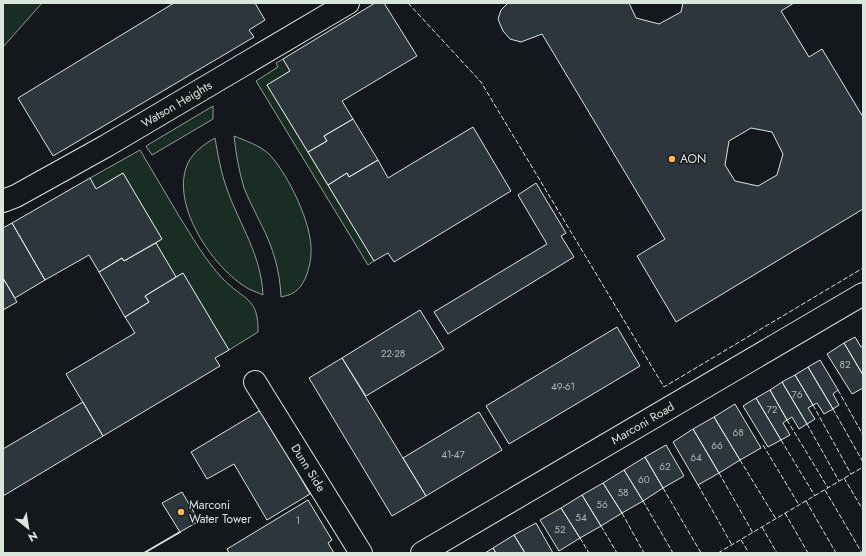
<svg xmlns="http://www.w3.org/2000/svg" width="866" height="556" font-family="Jost,sans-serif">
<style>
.green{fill:#1a2d24;stroke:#939e99}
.building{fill:#2c363c;stroke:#d8e6dc;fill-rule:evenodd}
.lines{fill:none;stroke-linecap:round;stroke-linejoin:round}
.minor-casing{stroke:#d8e6dc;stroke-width:24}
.minor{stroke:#14181c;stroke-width:22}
.fence{stroke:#d8e6dc;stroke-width:1;stroke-dasharray:5 2;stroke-linecap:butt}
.wall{stroke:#d8e6dc;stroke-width:2}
.poi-dot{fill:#ffb74d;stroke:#14181c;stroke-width:1.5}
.labels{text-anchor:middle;stroke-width:3;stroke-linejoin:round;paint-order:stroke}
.number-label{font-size:10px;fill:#adbab4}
.street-label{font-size:12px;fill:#d8e6dc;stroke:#14181c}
.poi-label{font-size:12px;fill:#d8e6dc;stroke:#14181c;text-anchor:start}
</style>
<rect width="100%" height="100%" fill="#14181c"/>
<path class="green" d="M 3,3 L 42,3 L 3,47 Z
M 283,59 L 290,71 L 267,85 L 374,261 L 368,265 L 256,81 L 278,67 L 276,63 Z
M 213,106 L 213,119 L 152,155 L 146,146 Z
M 234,136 C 246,141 259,145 269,154 C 288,174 313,225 311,253 C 311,260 309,267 307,274 C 304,282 300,289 293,293 C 290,295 285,296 281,297 C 280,271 273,247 261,224 C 255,212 249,200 244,188 C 239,171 236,154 234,136 Z
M 215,138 C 218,155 221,173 227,189 C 240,226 261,254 263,295 C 257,292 249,290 244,286 C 212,265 173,208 186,168 C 190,154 203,145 215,138 Z
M 140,150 C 153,172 166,194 179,216 C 193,238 205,260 223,279 C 243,300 259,297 258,332 L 229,350 L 183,273 L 176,277 L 156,243 L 162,239 L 123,173 L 96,189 L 90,178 Z"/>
<path class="building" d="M 174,3 L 255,3 L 265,20 L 249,30 L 254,37 L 53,156 L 18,98 Z
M 375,3 L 384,3 L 417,56 L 342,101 L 353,119 L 324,136 L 327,141 L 308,152 L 267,85 L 290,71 L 283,59 Z
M 508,3 L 629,3 L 636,18 L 659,24 L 681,12 L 683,3 L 794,3 L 781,11 L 809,57 L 822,49 L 863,117 L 863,209 L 676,322 L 637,256 L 665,239 L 542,34 L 521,42 L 510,39 L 503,31 L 498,19 L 501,10 ZM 751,128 L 772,132 L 783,154 L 777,175 L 758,186 L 735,181 L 725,165 L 729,141 Z
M 353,119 L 378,160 L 349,177 L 347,173 L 328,185 L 308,152 L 327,141 L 324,136 Z
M 473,127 L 511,191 L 394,262 L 388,253 L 374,261 L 328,185 L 347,173 L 349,177 L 378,160 L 388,178 Z
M 123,173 L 162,239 L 124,261 L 122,258 L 99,272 L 89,255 L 45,280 L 12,223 L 90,178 L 96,189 Z
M 536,183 L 566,233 L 561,236 L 574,257 L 448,334 L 434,312 L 547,244 L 518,195 Z
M 12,223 L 45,280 L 15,298 L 3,278 L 3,228 Z
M 156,243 L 176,277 L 145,296 L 149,302 L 125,317 L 99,272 L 122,258 L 124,261 Z
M 183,273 L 229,350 L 215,358 L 220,366 L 103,436 L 66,374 L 135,333 L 125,317 L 149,302 L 145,296 Z
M 3,278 L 17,302 L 3,310 Z
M 420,310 L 444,349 L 366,396 L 342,358 Z
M 617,327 L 640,366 L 509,444 L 486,406 Z
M 855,337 L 861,347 L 863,346 L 863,375 L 844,343 Z
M 844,343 L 863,375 L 863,388 L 852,394 L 827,354 Z
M 342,358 L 426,496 L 392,516 L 309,378 Z
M 820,360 L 838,390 L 833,394 L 839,405 L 833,409 L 808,367 Z
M 808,367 L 833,409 L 824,414 L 817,403 L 813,405 L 795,375 Z
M 795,375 L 813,405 L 808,408 L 815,419 L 807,424 L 782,382 Z
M 782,382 L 807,424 L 799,429 L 792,417 L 787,420 L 770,390 Z
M 770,390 L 787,420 L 783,423 L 790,435 L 781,440 L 756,398 Z
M 756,398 L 781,440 L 768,447 L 743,406 Z
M 83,402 L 103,436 L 3,496 L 3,449 Z
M 735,404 L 761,448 L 740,460 L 714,417 Z
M 261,410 L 310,494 L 267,520 L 234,464 L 207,479 L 191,452 Z
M 479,412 L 502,450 L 426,496 L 403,458 Z
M 714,417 L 740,460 L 719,473 L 693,429 Z
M 693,429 L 719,473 L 698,485 L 673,442 Z
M 666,445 L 684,476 L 663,488 L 645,457 Z
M 645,457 L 663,488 L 643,501 L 624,470 Z
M 624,470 L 643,501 L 622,513 L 603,483 Z
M 603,483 L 622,513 L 601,526 L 582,495 Z
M 182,492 L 199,521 L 180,532 L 162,503 Z
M 582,495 L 601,526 L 580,538 L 561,508 Z
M 308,500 L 332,540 L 328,543 L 334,553 L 229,553 L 227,549 Z
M 561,508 L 580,538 L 559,551 L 540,520 Z
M 536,523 L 553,553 L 525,553 L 514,535 Z
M 514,535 L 525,553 L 496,553 L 493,548 Z
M 493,548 L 496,553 L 485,553 Z"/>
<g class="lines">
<defs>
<g id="minor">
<path id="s1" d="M 3,201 L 16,196 L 106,146 L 348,3"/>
<path id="s2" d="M 255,382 L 361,553"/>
<path id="s3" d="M 422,553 L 863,294"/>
</g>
</defs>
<use href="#minor" class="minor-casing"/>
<use href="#minor" class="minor"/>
<path class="fence" d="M 408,3 L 481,82 L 664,387 L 863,268
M 863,322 L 863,324
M 838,390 L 863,435
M 813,405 L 851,474
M 833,409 L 863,462
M 787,420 L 828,488
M 807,424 L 839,481
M 781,440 L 815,496
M 763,445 L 799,505
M 740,460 L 776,519
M 719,473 L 753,533
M 844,478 L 863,510
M 698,485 L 732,545
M 663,488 L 701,553
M 825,490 L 862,553
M 643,501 L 673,553
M 806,501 L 836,553
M 622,513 L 644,553
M 785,513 L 808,553
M 601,526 L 617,553
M 762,527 L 777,553
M 580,538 L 589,553
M 741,540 L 749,553
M 718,553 L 863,467"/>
<path class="wall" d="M 144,553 L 180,532"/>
</g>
<g class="poi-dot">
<circle cx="672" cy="159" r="4"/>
<circle cx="181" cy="512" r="4"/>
</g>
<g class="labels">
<g class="number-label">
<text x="393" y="357">22-28</text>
<text x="845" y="368">82</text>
<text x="563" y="390">49-61</text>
<text x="797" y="398">76</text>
<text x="772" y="413">72</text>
<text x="738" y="436">68</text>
<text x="717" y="449">66</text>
<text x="453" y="458">41-47</text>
<text x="696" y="461">64</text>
<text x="665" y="470">62</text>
<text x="644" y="483">60</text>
<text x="623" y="496">58</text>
<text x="602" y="508">56</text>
<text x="581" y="521">54</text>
<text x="298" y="524">1</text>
<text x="560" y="533">52</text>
</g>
<g class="street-label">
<text dy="4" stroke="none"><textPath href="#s1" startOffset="199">Watson Heights</textPath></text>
<text dy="4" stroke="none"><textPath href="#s3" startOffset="256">Marconi Road</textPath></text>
<text dy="4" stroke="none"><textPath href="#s2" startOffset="101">Dunn Side</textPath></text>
</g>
<g class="poi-label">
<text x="680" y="163">AON</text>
<text x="189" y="509">Marconi<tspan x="189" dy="14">Water Tower</tspan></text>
</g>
</g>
<rect width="866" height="556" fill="none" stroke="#d8e6dc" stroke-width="8"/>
<g transform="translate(28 528) rotate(150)" stroke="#14181c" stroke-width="3" paint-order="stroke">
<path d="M0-3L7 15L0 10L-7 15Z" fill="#d8e6dc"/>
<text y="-6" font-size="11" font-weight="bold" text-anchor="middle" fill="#d8e6dc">N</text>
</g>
</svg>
